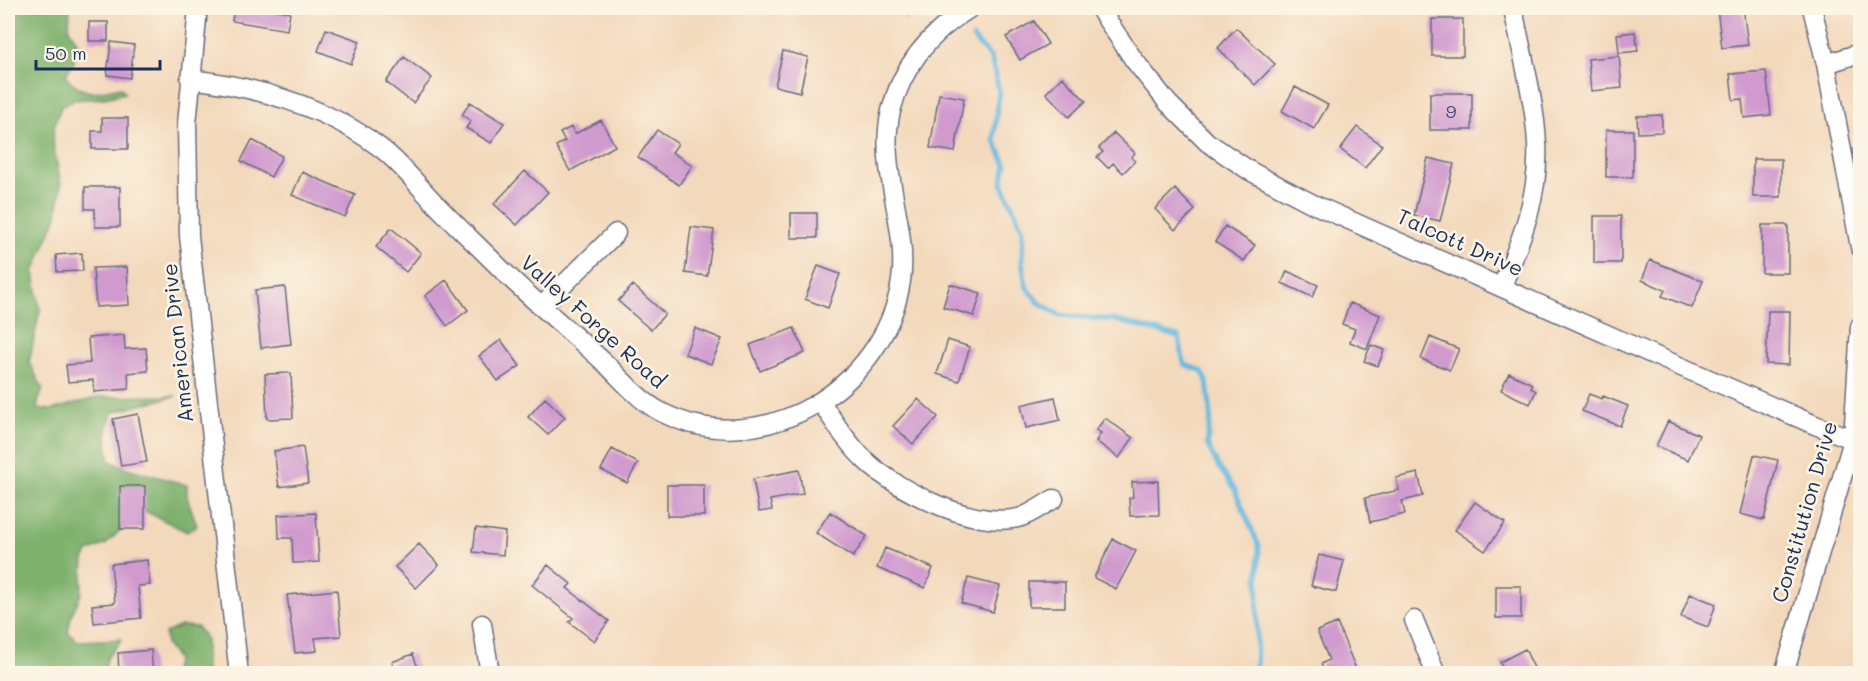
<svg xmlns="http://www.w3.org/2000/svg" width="1868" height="681" font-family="Mali,sans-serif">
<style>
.forest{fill:#7db16c;stroke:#4c7065;stroke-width:1.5}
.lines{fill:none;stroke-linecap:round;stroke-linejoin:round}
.stream{stroke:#61b7de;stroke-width:5}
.building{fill:#d09acf}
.minor-casing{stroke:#676a7f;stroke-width:21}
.minor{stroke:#fff;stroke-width:18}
.labels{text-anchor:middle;stroke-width:5;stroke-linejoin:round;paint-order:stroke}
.number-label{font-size:18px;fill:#484a7a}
.street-label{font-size:21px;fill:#1b2f5e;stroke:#fcf5e5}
</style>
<rect width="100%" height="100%" fill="#fcf5e5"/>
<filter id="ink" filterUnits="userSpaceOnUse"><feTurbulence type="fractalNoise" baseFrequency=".0167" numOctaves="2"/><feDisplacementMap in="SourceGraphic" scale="12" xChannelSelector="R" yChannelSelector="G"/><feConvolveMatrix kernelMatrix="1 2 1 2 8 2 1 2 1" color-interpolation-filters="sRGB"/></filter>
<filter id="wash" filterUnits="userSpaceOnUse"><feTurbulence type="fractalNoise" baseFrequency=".008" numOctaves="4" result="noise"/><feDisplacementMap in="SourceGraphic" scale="24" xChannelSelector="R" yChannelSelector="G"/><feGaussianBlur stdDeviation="1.35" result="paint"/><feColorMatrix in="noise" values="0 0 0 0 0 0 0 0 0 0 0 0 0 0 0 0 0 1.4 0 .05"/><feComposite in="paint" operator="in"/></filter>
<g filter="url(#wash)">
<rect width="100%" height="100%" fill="#f3d9bc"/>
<path class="forest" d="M 8,8 L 70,8 L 69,29 L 77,42 L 74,62 L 65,76 C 85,97 94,93 121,87 L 125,93 L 105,98 L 72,100 L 61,107 L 54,127 L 53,143 L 61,185 L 57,216 L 34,272 L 40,310 L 29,362 L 43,389 L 36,408 L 51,410 L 99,397 L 176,396 L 113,412 C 105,428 106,443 110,461 L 123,467 L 187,485 L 187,497 L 197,526 L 187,532 L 145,511 L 134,517 L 106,544 L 88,552 L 84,560 L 81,594 L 71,616 L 68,632 L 78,641 L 122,639 L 107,658 L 105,673 L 8,673 Z
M 181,626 L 197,627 L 206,638 L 206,673 L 173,673 L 177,659 L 166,645 L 165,633 Z"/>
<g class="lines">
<path class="stream" d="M 899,8 L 906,17
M 973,38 L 991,58 L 999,91 L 994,139 L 1006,165 L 1002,183 L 1023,230 L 1022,262 L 1026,286 L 1038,302 L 1060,315 L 1115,320 L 1179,337 L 1184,364 L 1202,371 L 1207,381 L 1211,415 L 1207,444 L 1218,466 L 1234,488 L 1259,546 L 1256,674"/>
</g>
<g id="blocks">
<path class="building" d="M 234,8 L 265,8 L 290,12 L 287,30 L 232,21 Z
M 1717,8 L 1743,8 L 1748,45 L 1722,48 Z
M 1432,19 L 1463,19 L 1463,56 L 1432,56 Z
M 1034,21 L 1048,44 L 1020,60 L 1006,37 Z
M 89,22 L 108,22 L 108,41 L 89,41 Z
M 1236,28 L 1275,64 L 1255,85 L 1218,48 Z
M 326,29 L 360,41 L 351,64 L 318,51 Z
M 1635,32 L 1638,51 L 1619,53 L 1617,34 Z
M 111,42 L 134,45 L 130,78 L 107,75 Z
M 783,51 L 808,57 L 800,92 L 775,86 Z
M 1619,56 L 1622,88 L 1591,91 L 1588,59 Z
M 404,57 L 432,78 L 413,103 L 386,82 Z
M 1766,71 L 1771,115 L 1744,118 L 1742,99 L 1733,100 L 1730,74 Z
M 1062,77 L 1086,101 L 1069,117 L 1046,93 Z
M 1295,87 L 1328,105 L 1314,129 L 1282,111 Z
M 1430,93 L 1472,93 L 1472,130 L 1430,130 Z
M 939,94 L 964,98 L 955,152 L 930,148 Z
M 470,102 L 504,123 L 491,143 L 466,128 L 471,121 L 462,115 Z
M 1662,115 L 1662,132 L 1638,133 L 1637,116 Z
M 102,118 L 128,118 L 128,149 L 92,149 L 92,131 L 102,131 Z
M 601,120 L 615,146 L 570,171 L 556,146 L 565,141 L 560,133 L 571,127 L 575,134 Z
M 1357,127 L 1382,145 L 1365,168 L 1340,149 Z
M 657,130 L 678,144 L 672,152 L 692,166 L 679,185 L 638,157 Z
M 1606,130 L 1633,130 L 1633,177 L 1606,177 Z
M 1114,133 L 1135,153 L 1131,157 L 1135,161 L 1123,173 L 1113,163 L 1108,168 L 1097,157 L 1103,152 L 1099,148 Z
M 252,140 L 282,156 L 271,177 L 241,161 Z
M 1428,158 L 1454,164 L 1440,221 L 1414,215 Z
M 1753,159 L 1781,159 L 1781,197 L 1753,197 Z
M 525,171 L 548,192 L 517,225 L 494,204 Z
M 302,172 L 355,195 L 345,217 L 292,195 Z
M 85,187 L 120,187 L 120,227 L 95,227 L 95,209 L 85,209 Z
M 1175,189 L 1195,210 L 1175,230 L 1155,209 Z
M 791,213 L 817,213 L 817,238 L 791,238 Z
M 1594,216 L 1621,216 L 1621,263 L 1594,263 Z
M 1762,225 L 1788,225 L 1788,273 L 1762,273 Z
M 1225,226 L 1255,245 L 1244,261 L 1215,242 Z
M 691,227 L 714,230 L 707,276 L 685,273 Z
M 391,228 L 421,253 L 406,272 L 376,247 Z
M 82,253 L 83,271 L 57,272 L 56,255 Z
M 1650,260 L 1703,281 L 1692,308 L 1662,296 L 1665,290 L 1642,280 Z
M 818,266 L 840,274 L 828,308 L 805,299 Z
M 127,267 L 129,305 L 96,307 L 93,268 Z
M 1287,271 L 1318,285 L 1312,297 L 1282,283 Z
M 446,280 L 468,310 L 447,326 L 425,296 Z
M 950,284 L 981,293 L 974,316 L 943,307 Z
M 633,285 L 665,314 L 651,330 L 618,301 Z
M 285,287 L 291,344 L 261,348 L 255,290 Z
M 1350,303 L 1380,315 L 1367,349 L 1350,342 L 1355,329 L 1342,324 Z
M 1768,311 L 1790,311 L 1789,365 L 1766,364 Z
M 695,328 L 722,339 L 711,364 L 685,354 Z
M 794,328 L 805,353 L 760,371 L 750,345 Z
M 124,335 L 125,349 L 146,348 L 148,371 L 128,373 L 129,389 L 94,392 L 93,380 L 68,382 L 66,365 L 90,363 L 88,338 Z
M 1430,337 L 1459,349 L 1450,370 L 1421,359 Z
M 501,340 L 520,366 L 498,381 L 479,356 Z
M 948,340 L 970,347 L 959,381 L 937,374 Z
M 1371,345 L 1384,350 L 1378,366 L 1364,361 Z
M 291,373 L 293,418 L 267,419 L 265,374 Z
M 1509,373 L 1532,384 L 1531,388 L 1536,391 L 1530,404 L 1501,390 Z
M 1589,394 L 1602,399 L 1603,396 L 1628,406 L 1620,426 L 1582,411 Z
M 1055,397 L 1060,420 L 1026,428 L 1021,405 Z
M 545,398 L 565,417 L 548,435 L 528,417 Z
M 918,399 L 938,417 L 913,444 L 893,426 Z
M 138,414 L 147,462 L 121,466 L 113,419 Z
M 1105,418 L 1133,438 L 1119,458 L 1096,441 L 1101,433 L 1096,430 Z
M 1668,421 L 1699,435 L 1688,460 L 1656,446 Z
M 303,447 L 308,483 L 279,487 L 274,451 Z
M 612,449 L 638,463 L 627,483 L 601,470 Z
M 1754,455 L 1778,460 L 1764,520 L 1740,514 Z
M 799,470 L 803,494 L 770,500 L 772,510 L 759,512 L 753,479 Z
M 1418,473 L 1423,496 L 1402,501 L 1405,514 L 1370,522 L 1365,498 L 1399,490 L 1396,478 Z
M 1158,481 L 1159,515 L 1130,516 L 1129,498 L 1133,497 L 1132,482 Z
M 667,485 L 704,485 L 704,516 L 667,516 Z
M 120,486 L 145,486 L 145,529 L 120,529 Z
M 1475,502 L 1505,523 L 1485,551 L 1455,530 Z
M 830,512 L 867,536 L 853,557 L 816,533 Z
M 316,513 L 319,562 L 293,563 L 292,538 L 279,538 L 278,515 Z
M 476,528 L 505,532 L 503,555 L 473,552 Z
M 1113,539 L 1136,551 L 1116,589 L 1094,578 Z
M 419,544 L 439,565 L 416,588 L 395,567 Z
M 885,548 L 933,568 L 925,588 L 877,568 Z
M 1319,555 L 1344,561 L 1336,592 L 1311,586 Z
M 147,560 L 150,585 L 138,586 L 141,618 L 94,623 L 92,605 L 115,603 L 111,564 Z
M 548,565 L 571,584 L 567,588 L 609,621 L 594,641 L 569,622 L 573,618 L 532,585 Z
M 968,578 L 1000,586 L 993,612 L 961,603 Z
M 1029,582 L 1065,582 L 1065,607 L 1029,607 Z
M 1496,586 L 1521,586 L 1521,618 L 1496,618 Z
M 337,590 L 341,636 L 315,638 L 317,651 L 295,653 L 287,595 Z
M 1690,594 L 1716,604 L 1708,627 L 1681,617 Z
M 1337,623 L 1358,674 L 1325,674 L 1321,664 L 1329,660 L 1317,631 Z
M 1525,649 L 1537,674 L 1505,674 L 1500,662 Z
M 151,650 L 153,674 L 119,674 L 118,653 Z
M 413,654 L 420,674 L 397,674 L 392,662 Z"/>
</g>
</g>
<g filter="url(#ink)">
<use href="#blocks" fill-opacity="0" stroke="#676a7f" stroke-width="1.5"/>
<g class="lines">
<defs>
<path id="minor" d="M 198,8 L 187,124 L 189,236 L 239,674
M 1099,8 L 1134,60 L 1168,103 L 1207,142 L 1250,171 L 1313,204 L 1656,356 L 1815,425 L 1860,442
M 1812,8 L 1826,64 L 1860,247
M 1826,64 L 1860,53
M 190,79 C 257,87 328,107 382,149 C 400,163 414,181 429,197 C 450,220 472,240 494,262 C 529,298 569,330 606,364 C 623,381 640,401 661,412 C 762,464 885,387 901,281 C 909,225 877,168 891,111 C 902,66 931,32 970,8
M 1502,286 C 1521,241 1540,193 1537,144 C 1535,100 1521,51 1513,8
M 542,306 L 616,233
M 821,402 C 834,422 848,444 866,461 C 898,491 972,528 1018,518 C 1029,516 1043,505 1054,499
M 1414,620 L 1436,674
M 482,624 L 490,674
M 1784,674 L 1853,440 L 1860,326"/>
</defs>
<use href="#minor" class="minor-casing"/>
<use href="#minor" class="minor"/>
</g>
</g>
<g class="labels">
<g class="number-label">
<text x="1451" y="118">9</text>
</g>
<g class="street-label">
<text transform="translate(1460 243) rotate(24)" y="7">Talcott Drive</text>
<text transform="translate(593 322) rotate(42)" y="7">Valley Forge Road</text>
<text transform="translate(178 343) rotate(-96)" y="7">American Drive</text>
<text transform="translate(1805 512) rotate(-74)" y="7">Constitution Drive</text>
</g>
</g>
<rect width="1868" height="681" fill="none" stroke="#fcf5e5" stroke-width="30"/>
<path d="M36 60v9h124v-9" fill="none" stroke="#1b2f5e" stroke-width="3"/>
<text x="45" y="60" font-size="18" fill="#1b2f5e" stroke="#fcf5e5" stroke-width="4.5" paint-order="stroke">50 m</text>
</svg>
